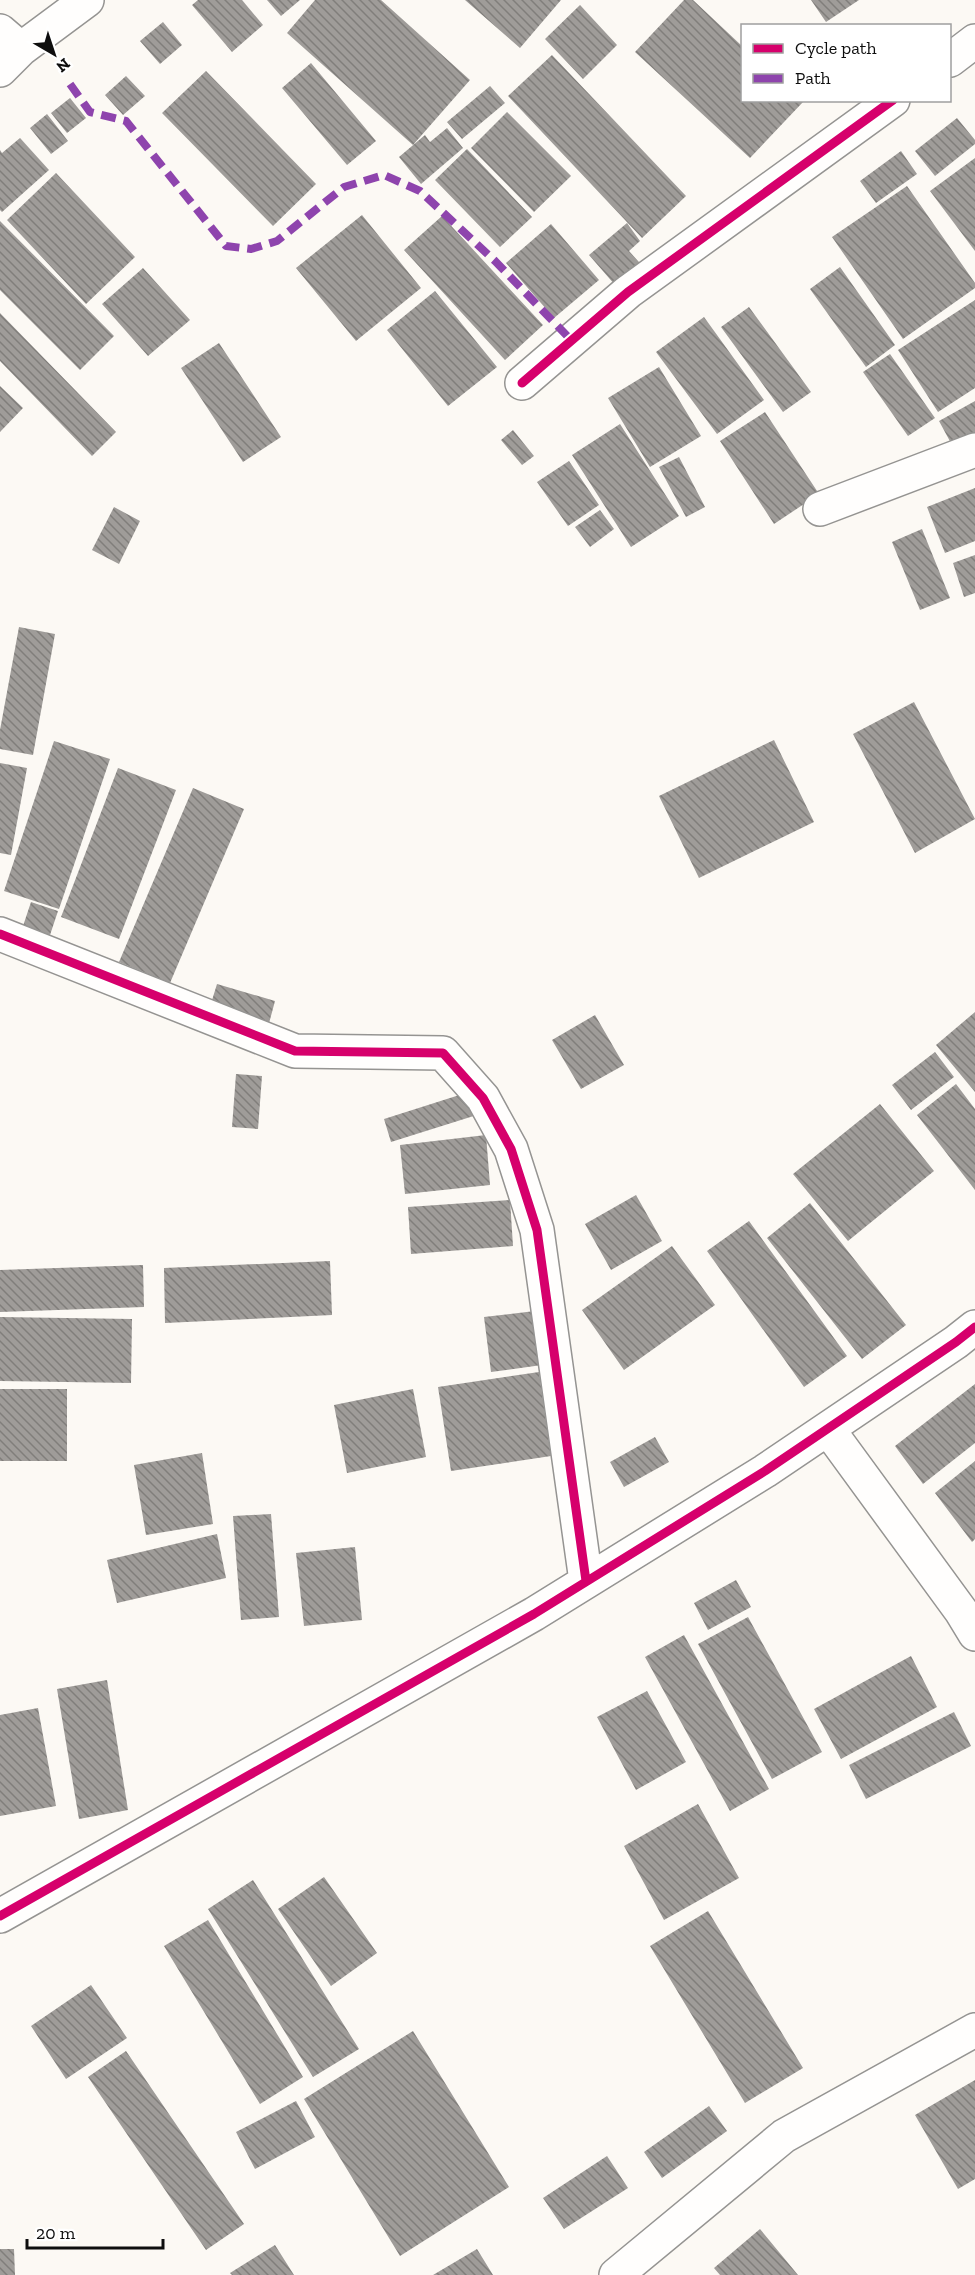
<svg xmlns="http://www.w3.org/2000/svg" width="975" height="2275" font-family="'Zilla Slab',serif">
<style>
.building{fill:url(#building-back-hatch)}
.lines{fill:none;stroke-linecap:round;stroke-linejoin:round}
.minor-casing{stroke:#959492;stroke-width:36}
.minor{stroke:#fffefd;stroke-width:33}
.quiet{stroke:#8e44ad;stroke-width:8;stroke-dasharray:15 8;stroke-linecap:butt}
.cycleway-casing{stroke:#fff;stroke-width:13}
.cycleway{stroke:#d6006c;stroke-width:9}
</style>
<defs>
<pattern id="building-back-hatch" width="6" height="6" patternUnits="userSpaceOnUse" patternTransform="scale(1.5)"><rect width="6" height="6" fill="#9f9c99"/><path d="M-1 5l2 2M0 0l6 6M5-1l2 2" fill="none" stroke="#807e7b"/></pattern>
</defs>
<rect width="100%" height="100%" fill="#fcf9f4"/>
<path class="building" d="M 198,0 L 242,0 L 263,25 L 232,52 L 192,5 Z
M 267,0 L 300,0 L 281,16 Z
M 315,0 L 381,0 L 470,80 L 413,145 L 287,33 Z
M 465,0 L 561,0 L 520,48 Z
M 684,0 L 693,0 L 742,46 L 742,100 L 803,102 L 750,158 L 635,52 Z
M 811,0 L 859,0 L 826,22 Z
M 580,5 L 617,45 L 583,79 L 545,39 Z
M 163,22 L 182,45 L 160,64 L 140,41 Z
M 552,55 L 686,196 L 642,238 L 508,96 Z
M 311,63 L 376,141 L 347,165 L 282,88 Z
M 206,71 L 316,184 L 273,226 L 162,113 Z
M 126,76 L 145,96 L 123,115 L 105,95 Z
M 490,86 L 505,103 L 462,139 L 447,122 Z
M 70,98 L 86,118 L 67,133 L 51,113 Z
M 507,112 L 571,176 L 534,212 L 471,148 Z
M 47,114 L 68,141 L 51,154 L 30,128 Z
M 957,118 L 975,140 L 975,144 L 935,176 L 915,151 Z
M 447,128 L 463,148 L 421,184 L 399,157 L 425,135 L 430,142 Z
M 20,138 L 49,170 L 2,212 L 0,210 L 0,150 L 2,153 Z
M 467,149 L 532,217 L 500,247 L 435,180 Z
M 901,151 L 917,174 L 876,203 L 860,181 Z
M 975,158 L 975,251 L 930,191 Z
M 56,173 L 135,257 L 86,304 L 7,220 Z
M 907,186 L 975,283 L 975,288 L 903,339 L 832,237 Z
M 362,215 L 421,288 L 356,341 L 296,268 Z
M 442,216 L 543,325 L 505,360 L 404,250 Z
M 0,221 L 114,336 L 80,370 L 0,290 Z
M 627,223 L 640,241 L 629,251 L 647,271 L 622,293 L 589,255 Z
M 551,224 L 599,280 L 554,318 L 506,263 Z
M 840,267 L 895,345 L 866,367 L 810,289 Z
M 143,268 L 190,320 L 148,356 L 102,304 Z
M 435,291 L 497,367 L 448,406 L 387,330 Z
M 975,300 L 975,388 L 938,412 L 898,350 Z
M 749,307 L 811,392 L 783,412 L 721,327 Z
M 0,313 L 116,432 L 92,456 L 0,361 Z
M 704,317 L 764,400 L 717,434 L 656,352 Z
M 219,343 L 281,437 L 243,462 L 181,368 Z
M 890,354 L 935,418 L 908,436 L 863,372 Z
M 659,367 L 701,436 L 650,467 L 608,398 Z
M 0,386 L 23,408 L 0,432 Z
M 975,401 L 975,432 L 952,445 L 939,421 Z
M 765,412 L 819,494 L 774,524 L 720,441 Z
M 620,424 L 679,516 L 631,547 L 572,455 Z
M 513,430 L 534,456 L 522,465 L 501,440 Z
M 679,457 L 705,507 L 686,517 L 659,467 Z
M 569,461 L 599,505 L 568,526 L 537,482 Z
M 975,488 L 975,541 L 945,553 L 927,507 Z
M 114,507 L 140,521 L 119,564 L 92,550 Z
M 600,510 L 614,529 L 590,547 L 575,527 Z
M 922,529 L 950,598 L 920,610 L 892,542 Z
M 975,555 L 975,593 L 964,597 L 953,563 Z
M 19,627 L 55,634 L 33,755 L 0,749 L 0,730 Z
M 914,702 L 975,819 L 915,853 L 853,734 Z
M 774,740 L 814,822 L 699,878 L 659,796 Z
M 54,741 L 110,759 L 59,909 L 4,891 Z
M 0,763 L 27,768 L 11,855 L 0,853 Z
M 118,768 L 176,790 L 119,939 L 61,917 Z
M 193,788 L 244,809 L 170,983 L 119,962 Z
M 31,902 L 58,911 L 50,935 L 23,926 Z
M 217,984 L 275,1001 L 268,1027 L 209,1010 Z
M 975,1012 L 975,1092 L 936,1045 Z
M 595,1015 L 624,1065 L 581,1089 L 552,1040 Z
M 935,1052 L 954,1077 L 911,1110 L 892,1085 Z
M 236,1074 L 262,1076 L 258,1129 L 232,1127 Z
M 956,1084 L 975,1109 L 975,1190 L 917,1115 Z
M 472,1091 L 480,1114 L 391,1142 L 384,1119 Z
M 880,1104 L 934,1171 L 848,1241 L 793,1174 Z
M 486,1135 L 490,1185 L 405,1194 L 400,1145 Z
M 636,1195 L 662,1241 L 611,1270 L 585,1224 Z
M 510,1200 L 513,1246 L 411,1254 L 408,1207 Z
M 810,1203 L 906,1325 L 862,1359 L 767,1238 Z
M 749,1221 L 847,1356 L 804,1387 L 707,1251 Z
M 672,1246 L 715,1305 L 624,1370 L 582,1310 Z
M 330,1261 L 332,1315 L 165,1323 L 164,1268 Z
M 143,1265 L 144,1307 L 0,1312 L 0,1270 Z
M 535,1311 L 542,1365 L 491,1372 L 484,1317 Z
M 0,1317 L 132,1319 L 131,1383 L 0,1381 Z
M 539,1372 L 551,1456 L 451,1471 L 438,1387 Z
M 975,1384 L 975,1443 L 923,1484 L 895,1446 Z
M 0,1389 L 67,1389 L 67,1461 L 0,1461 Z
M 413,1389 L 426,1457 L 347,1473 L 334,1405 Z
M 655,1437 L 669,1462 L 624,1487 L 610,1462 Z
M 202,1453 L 213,1524 L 146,1535 L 134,1465 Z
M 975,1461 L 975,1539 L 972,1542 L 935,1493 Z
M 271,1514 L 279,1617 L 241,1620 L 233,1516 Z
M 217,1534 L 226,1578 L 117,1603 L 107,1560 Z
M 355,1547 L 362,1620 L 304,1626 L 296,1553 Z
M 736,1580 L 751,1607 L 708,1630 L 694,1603 Z
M 748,1617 L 822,1752 L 772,1779 L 698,1644 Z
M 684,1635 L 769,1789 L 730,1811 L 645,1657 Z
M 911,1656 L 937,1707 L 841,1759 L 814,1709 Z
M 107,1680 L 128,1810 L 79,1819 L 57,1689 Z
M 647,1691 L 686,1762 L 636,1790 L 597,1717 Z
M 38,1708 L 56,1806 L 0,1816 L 0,1715 Z
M 954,1712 L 971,1746 L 866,1799 L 849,1765 Z
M 698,1804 L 739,1878 L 664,1920 L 624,1846 Z
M 324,1877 L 377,1953 L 331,1986 L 278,1909 Z
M 253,1880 L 359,2049 L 313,2077 L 208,1909 Z
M 708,1911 L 803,2068 L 745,2103 L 650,1946 Z
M 208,1920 L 303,2077 L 260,2104 L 164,1946 Z
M 91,1985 L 127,2038 L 66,2079 L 31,2026 Z
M 413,2031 L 509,2187 L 400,2256 L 304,2099 Z
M 126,2051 L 244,2224 L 206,2250 L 88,2077 Z
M 975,2080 L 975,2179 L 958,2189 L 915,2115 Z
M 296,2101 L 315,2137 L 255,2169 L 236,2132 Z
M 709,2106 L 727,2131 L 662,2178 L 644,2152 Z
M 607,2156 L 628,2188 L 564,2229 L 543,2198 Z
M 760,2229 L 798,2275 L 720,2275 L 714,2268 Z
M 275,2245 L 294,2275 L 232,2275 L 230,2273 Z
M 0,2249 L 14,2249 L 15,2275 L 0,2275 Z
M 477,2249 L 493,2275 L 433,2275 Z"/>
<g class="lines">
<defs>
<path id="minor" d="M 0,31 L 21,49
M 950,60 L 975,41
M 0,70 L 21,49 L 87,0
M 522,383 L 628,292 L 893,100
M 820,509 L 975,450
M 0,934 L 295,1051 L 443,1053 L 483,1098 L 511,1149 L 537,1230 L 586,1581
M 828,1429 L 961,1611 L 975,1634
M 0,1916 L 534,1614 L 765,1471 L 956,1342 L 975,1327
M 616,2275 L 784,2136 L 975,2030"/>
</defs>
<use href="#minor" class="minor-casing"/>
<use href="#minor" class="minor"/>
<path class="quiet" d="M 70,84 L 90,112 L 126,121 L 226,246 L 251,249 L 277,241 L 344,187 L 384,175 L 420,191 L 495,261 L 572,341"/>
<defs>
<path id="cycleway" d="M 522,383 L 628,292 L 893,100
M 0,934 L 295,1051 L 443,1053 L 483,1098 L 511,1149 L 537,1230 L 586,1581
M 0,1916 L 534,1614 L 765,1471 L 956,1342 L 975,1327"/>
</defs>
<use href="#cycleway" class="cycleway-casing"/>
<use href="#cycleway" class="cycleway"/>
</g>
<rect x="741" y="24" width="210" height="78" fill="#ffffff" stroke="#9f9f9f" stroke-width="1.5"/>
<rect x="753" y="44" width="30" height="9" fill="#d6006c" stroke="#9f9f9f" stroke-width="1.5"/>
<text x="795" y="54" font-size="18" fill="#0e0e0e">Cycle path</text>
<rect x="753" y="74" width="30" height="9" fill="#8e44ad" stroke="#9f9f9f" stroke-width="1.5"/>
<text x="795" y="84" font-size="18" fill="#0e0e0e">Path</text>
<g transform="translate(54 54) rotate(141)" stroke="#ffffff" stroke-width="4.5" paint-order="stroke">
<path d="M0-4.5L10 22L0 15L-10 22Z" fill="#0e0e0e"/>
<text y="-9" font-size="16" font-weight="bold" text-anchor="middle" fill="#0e0e0e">N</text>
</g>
<path d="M27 2239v9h136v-9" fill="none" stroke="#0e0e0e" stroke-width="3"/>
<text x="36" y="2239" font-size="18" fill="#0e0e0e" stroke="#ffffff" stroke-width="4.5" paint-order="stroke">20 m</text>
</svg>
